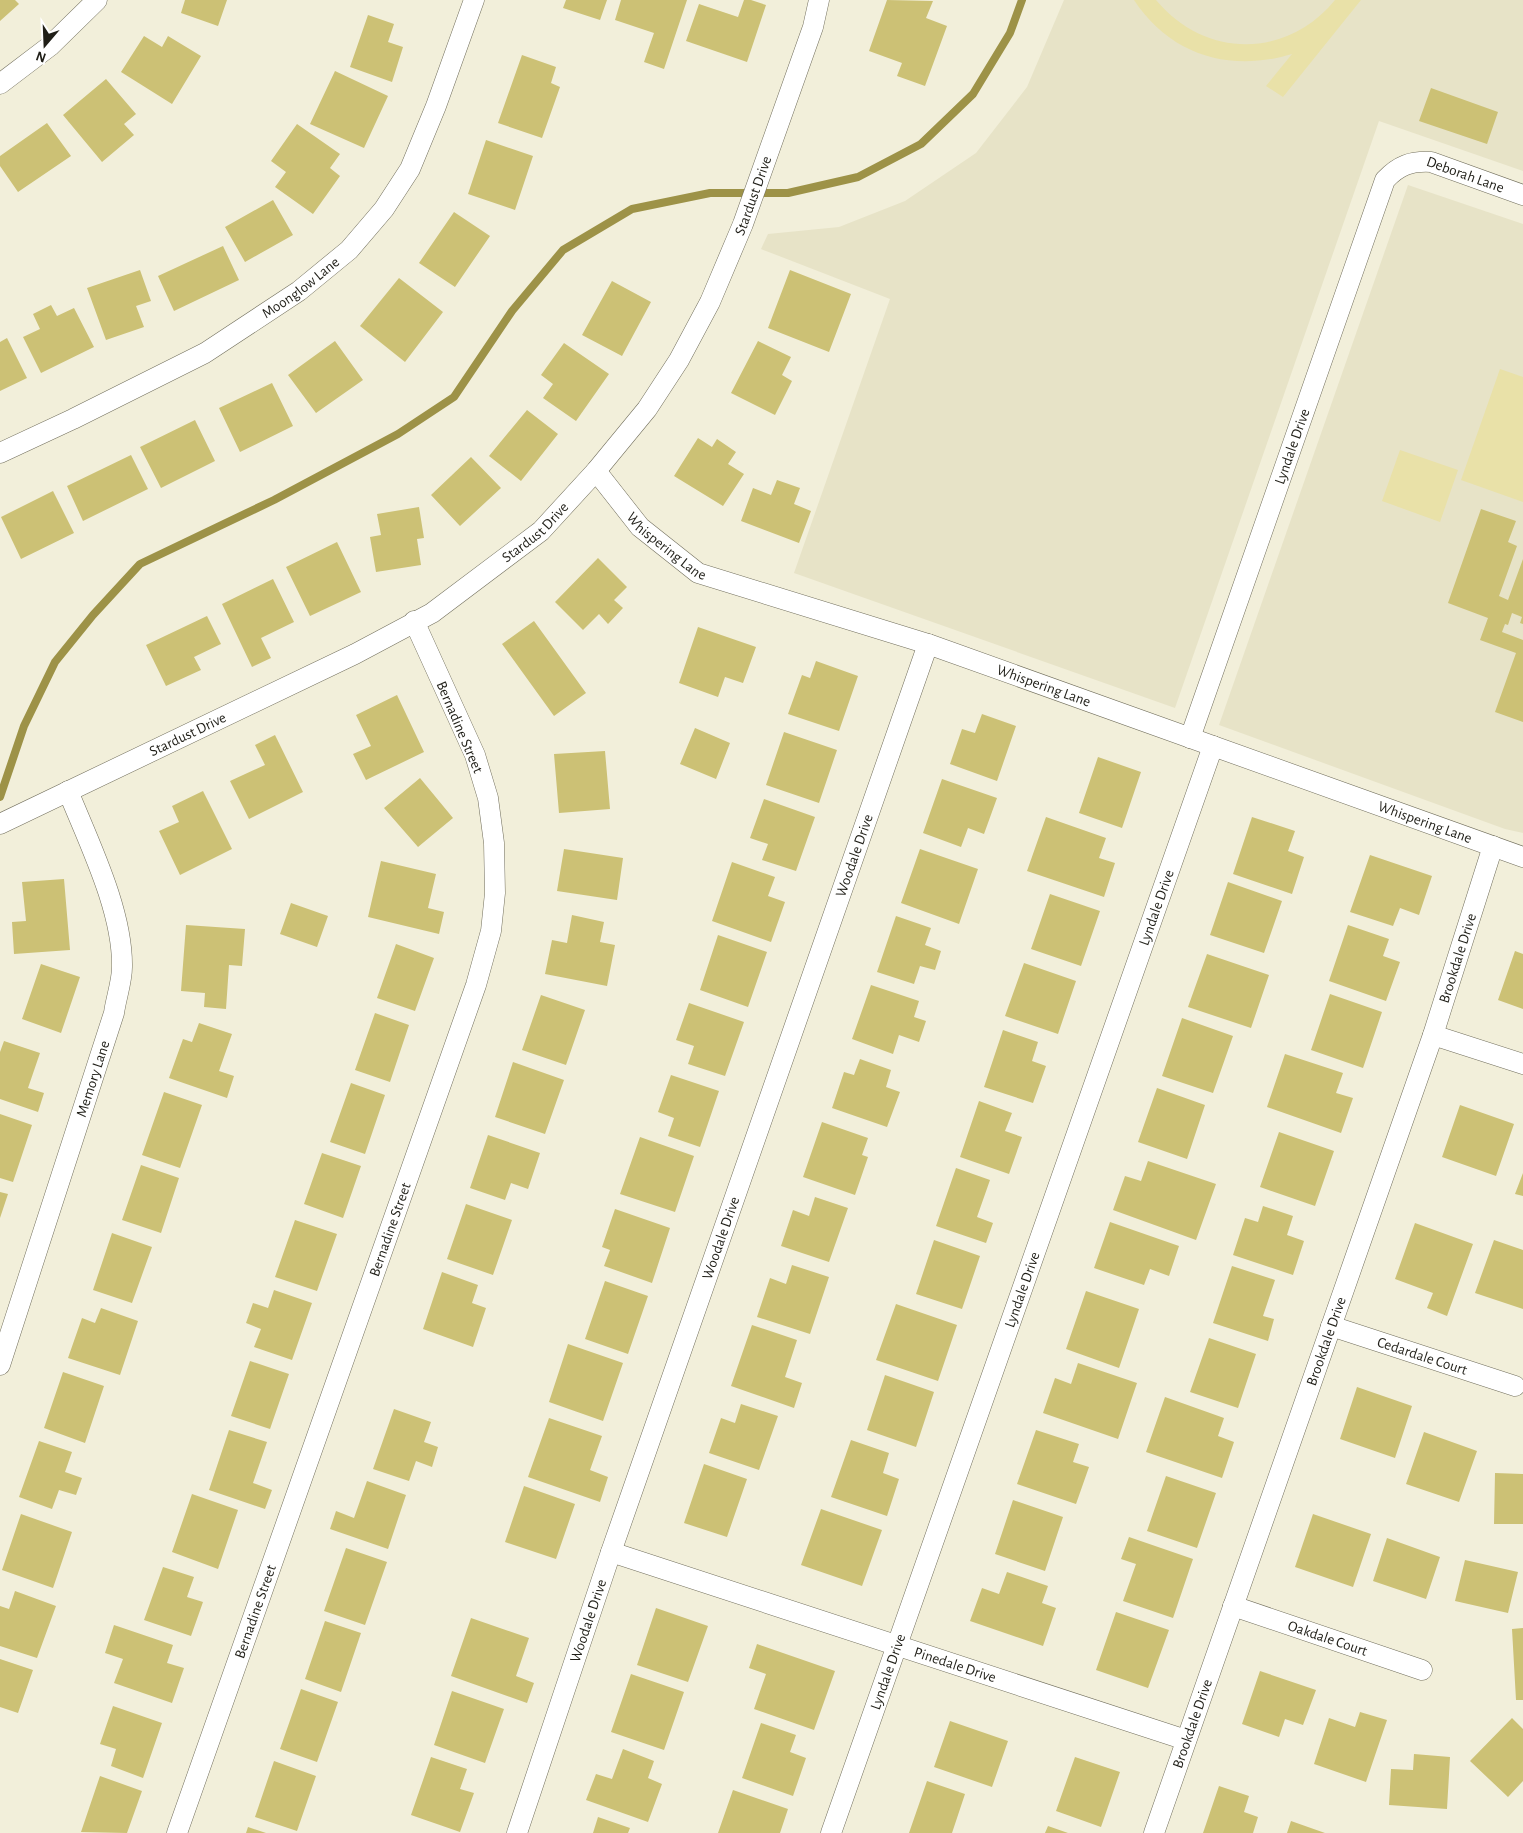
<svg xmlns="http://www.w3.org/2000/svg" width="1523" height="1833" font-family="'Alegreya Sans',sans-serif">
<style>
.built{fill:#e7e3c7}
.green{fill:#e9e1a8}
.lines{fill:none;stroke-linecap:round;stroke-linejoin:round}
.stream{stroke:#9d9247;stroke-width:8}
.building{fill:#ccc175}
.minor-casing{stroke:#726f5d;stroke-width:21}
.minor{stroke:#fff;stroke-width:20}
.labels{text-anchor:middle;stroke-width:4;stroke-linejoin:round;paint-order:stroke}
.street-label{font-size:15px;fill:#201f18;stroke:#fff}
</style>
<rect width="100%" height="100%" fill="#f2efda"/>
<path class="built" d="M 1064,0 L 1523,0 L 1523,171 L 1379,121 L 1175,708 L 794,573 L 890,299 L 761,249 L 768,234 L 839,227 L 905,201 L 976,153 L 1027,87 Z
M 1408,185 L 1523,224 L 1523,833 L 1505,829 L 1219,725 Z"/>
<path class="green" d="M 1134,0 L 1156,0 C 1205,59 1287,59 1335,0 L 1361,0 L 1283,97 L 1266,86 L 1292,54 C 1230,73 1170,55 1134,0 Z
M 1500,369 L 1523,377 L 1523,502 L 1461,480 Z
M 1400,450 L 1458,470 L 1440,522 L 1382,501 Z"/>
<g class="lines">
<path class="stream" d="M 0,797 L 24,726 L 55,662 L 93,615 L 140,564 L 274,500 L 398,434 L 454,397 L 512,311 L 563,250 L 632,209 L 710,193 L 788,193 L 858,177 L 921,144 L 973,94 L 1010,33 L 1022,0"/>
</g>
<path class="building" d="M 0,0 L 15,0 L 19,4 L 0,21 Z
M 185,0 L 227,0 L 218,26 L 181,13 Z
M 566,0 L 607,0 L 600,20 L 563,8 Z
M 621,0 L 687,0 L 664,69 L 644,62 L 654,33 L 615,20 Z
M 744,0 L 751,0 L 766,5 L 747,62 L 686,41 L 699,4 L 738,17 Z
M 887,0 L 933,1 L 926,18 L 947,26 L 925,86 L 897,76 L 902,63 L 869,51 Z
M 368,15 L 394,24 L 388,42 L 403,47 L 392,82 L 350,67 Z
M 144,36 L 162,47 L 168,36 L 201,56 L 172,104 L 121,72 Z
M 522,55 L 556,67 L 551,83 L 560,87 L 542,138 L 498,123 Z
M 335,71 L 388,96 L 364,148 L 310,124 Z
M 106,79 L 136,114 L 124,124 L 134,135 L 102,162 L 63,115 Z
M 1431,88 L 1498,112 L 1487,144 L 1419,121 Z
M 47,123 L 71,156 L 18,192 L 0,166 L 0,156 Z
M 297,124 L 340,154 L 330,168 L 340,176 L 313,214 L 275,187 L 286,172 L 271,161 Z
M 486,140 L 533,156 L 515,210 L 468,194 Z
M 273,200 L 293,235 L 245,262 L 225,227 Z
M 454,212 L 490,236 L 455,287 L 419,263 Z
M 223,246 L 239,280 L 174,311 L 158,276 Z
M 140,270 L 151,301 L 136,306 L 144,327 L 106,340 L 87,288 Z
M 790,270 L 851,294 L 829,352 L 768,328 Z
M 399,278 L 443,312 L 405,362 L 360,326 Z
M 612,281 L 651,302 L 622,356 L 582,335 Z
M 51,305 L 57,316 L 74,308 L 94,347 L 41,373 L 23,337 L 40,329 L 33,314 Z
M 7,338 L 27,378 L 0,391 L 0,342 Z
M 335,341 L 363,380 L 316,413 L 288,375 Z
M 758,341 L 791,357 L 782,375 L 792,381 L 775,415 L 731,393 Z
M 564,343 L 609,374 L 576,421 L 543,398 L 553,384 L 541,375 Z
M 272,383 L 293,426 L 240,452 L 219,408 Z
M 527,410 L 558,434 L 521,481 L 489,456 Z
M 195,420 L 215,461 L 161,488 L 140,447 Z
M 698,438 L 712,447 L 717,439 L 736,452 L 728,464 L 744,474 L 723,506 L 674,476 Z
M 131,455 L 148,489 L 83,521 L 67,486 Z
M 471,457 L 501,488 L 460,526 L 431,495 Z
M 777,480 L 800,488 L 794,504 L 811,511 L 799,543 L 741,521 L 753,488 L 771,495 Z
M 53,491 L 74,533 L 21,559 L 1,517 Z
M 419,507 L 424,538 L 417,539 L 421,565 L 376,572 L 370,537 L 381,535 L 377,514 Z
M 1481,509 L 1516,521 L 1508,542 L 1517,546 L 1499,596 L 1508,600 L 1523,559 L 1523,624 L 1520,623 L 1522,617 L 1512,613 L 1508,625 L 1505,624 L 1502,632 L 1523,640 L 1523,722 L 1495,712 L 1516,653 L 1480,640 L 1488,618 L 1448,603 Z
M 337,542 L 361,592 L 310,616 L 286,567 Z
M 598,558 L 627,587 L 614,600 L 623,608 L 608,624 L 599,614 L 583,630 L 555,602 Z
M 273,579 L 294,622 L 261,638 L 271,658 L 252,667 L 222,604 Z
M 207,616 L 221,644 L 194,657 L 201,670 L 166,686 L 146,645 Z
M 534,621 L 586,693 L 554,716 L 502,644 Z
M 698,627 L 756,647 L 743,683 L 725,677 L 718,697 L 679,683 Z
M 816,661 L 858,676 L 839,731 L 788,714 L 802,675 L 810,678 Z
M 397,695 L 424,752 L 366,780 L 353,754 L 371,746 L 356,715 Z
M 982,714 L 1016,726 L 997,781 L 950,764 L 962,729 L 975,733 Z
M 695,728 L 730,743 L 716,779 L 680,764 Z
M 784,732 L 837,750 L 819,803 L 766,785 Z
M 275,735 L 303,792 L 249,819 L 230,781 L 265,765 L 255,745 Z
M 605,751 L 610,809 L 559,813 L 554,754 Z
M 1098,757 L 1141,772 L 1122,828 L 1079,813 Z
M 420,778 L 453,818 L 418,847 L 384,808 Z
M 942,779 L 997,798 L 984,834 L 968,828 L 961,847 L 923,833 Z
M 203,791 L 232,849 L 180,875 L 159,831 L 179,822 L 172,806 Z
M 764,799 L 815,817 L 796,871 L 762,860 L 768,844 L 750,838 Z
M 1046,817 L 1106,838 L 1099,858 L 1115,863 L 1104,897 L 1027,871 Z
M 1252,817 L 1295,831 L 1288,851 L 1304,857 L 1292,894 L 1233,874 Z
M 564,849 L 623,858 L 617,900 L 557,891 Z
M 920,849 L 978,869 L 959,924 L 901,903 Z
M 1370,855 L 1432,876 L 1419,915 L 1400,908 L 1393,926 L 1350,912 Z
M 381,861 L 436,874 L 428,908 L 444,912 L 439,934 L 368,917 Z
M 732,862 L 775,877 L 768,896 L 785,902 L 771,942 L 712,921 Z
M 64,879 L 70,950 L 14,954 L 12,922 L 26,921 L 22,882 Z
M 1228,882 L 1282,901 L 1264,953 L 1210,935 Z
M 1050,894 L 1100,911 L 1081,966 L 1031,949 Z
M 291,903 L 328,916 L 317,947 L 280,934 Z
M 572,915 L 604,922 L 600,942 L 615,945 L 607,986 L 545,974 L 552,940 L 567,943 Z
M 896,916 L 931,928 L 925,945 L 941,951 L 935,970 L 920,966 L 914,984 L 877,972 Z
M 186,925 L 245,929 L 242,966 L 229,965 L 226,1009 L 204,1007 L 205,993 L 181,991 Z
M 1348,925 L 1389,939 L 1383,956 L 1400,962 L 1386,1001 L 1329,981 Z
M 718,935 L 767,952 L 748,1007 L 700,990 Z
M 396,944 L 434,958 L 415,1011 L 377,998 Z
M 1515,951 L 1523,954 L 1523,1009 L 1498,1000 Z
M 1207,954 L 1269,975 L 1251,1028 L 1188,1007 Z
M 1024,963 L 1076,981 L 1058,1034 L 1005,1016 Z
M 41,964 L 80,977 L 61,1033 L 22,1019 Z
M 871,985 L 919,1001 L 914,1017 L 926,1021 L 919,1042 L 899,1035 L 893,1054 L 852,1039 Z
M 1330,994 L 1382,1012 L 1363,1068 L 1311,1050 Z
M 541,995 L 585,1010 L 566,1065 L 522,1050 Z
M 689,1003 L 744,1022 L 725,1076 L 688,1064 L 694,1046 L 676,1040 Z
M 375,1013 L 409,1025 L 390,1082 L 355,1070 Z
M 1182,1018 L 1233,1036 L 1213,1093 L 1162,1076 Z
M 199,1023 L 232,1034 L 219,1071 L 234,1076 L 227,1098 L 169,1078 L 183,1039 L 192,1042 Z
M 1003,1030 L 1038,1042 L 1032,1061 L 1046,1066 L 1033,1103 L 984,1087 Z
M 4,1041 L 40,1053 L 28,1088 L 44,1093 L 38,1112 L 0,1099 L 0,1052 Z
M 1285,1054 L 1343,1073 L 1336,1093 L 1353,1098 L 1341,1133 L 1267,1107 Z
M 860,1059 L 891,1070 L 886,1087 L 900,1092 L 887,1127 L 832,1108 L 844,1072 L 854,1075 Z
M 513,1062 L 564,1080 L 545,1134 L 495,1117 Z
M 671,1075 L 719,1091 L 700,1147 L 668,1136 L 674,1118 L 658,1112 Z
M 351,1083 L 385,1095 L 365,1154 L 330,1142 Z
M 1157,1088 L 1205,1105 L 1187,1159 L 1138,1142 Z
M 164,1092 L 202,1105 L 180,1168 L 142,1155 Z
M 979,1101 L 1012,1113 L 1005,1131 L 1022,1137 L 1009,1174 L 960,1157 Z
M 1460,1105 L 1514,1124 L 1496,1176 L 1442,1157 Z
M 0,1114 L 32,1125 L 13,1182 L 0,1178 Z
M 822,1122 L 868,1138 L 862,1155 L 868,1157 L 855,1195 L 803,1177 Z
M 1279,1132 L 1334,1151 L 1315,1206 L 1260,1187 Z
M 488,1135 L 540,1153 L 528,1189 L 511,1183 L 505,1200 L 470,1188 Z
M 640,1137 L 694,1156 L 675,1212 L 620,1194 Z
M 322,1153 L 361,1166 L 343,1218 L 304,1204 Z
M 1148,1161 L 1216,1184 L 1196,1240 L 1113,1210 L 1125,1176 L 1141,1181 Z
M 141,1165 L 179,1178 L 161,1233 L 122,1220 Z
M 956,1168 L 990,1180 L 977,1217 L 993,1223 L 986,1243 L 936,1226 Z
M 1523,1173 L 1523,1196 L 1515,1194 Z
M 0,1192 L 8,1194 L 0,1218 Z
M 815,1197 L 848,1208 L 829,1262 L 781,1246 L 793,1210 L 809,1216 Z
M 466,1204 L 512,1220 L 493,1275 L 447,1259 Z
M 1263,1206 L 1293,1216 L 1287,1235 L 1304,1241 L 1293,1275 L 1233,1255 L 1245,1218 L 1258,1222 Z
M 615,1209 L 670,1228 L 652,1283 L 604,1266 L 610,1250 L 602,1247 Z
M 295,1220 L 337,1234 L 317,1291 L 275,1277 Z
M 1110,1222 L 1179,1246 L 1169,1276 L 1150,1269 L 1144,1285 L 1094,1268 Z
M 1415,1223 L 1473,1244 L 1447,1316 L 1427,1308 L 1433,1293 L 1395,1279 Z
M 112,1233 L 152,1247 L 132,1303 L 93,1290 Z
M 934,1240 L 980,1256 L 962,1309 L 916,1294 Z
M 1494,1240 L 1523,1250 L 1523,1309 L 1475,1293 Z
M 792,1265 L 829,1277 L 810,1334 L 757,1317 L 770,1278 L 786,1284 Z
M 1232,1266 L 1275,1280 L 1263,1316 L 1274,1319 L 1268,1341 L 1213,1323 Z
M 442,1272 L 478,1285 L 472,1303 L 486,1308 L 473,1347 L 423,1329 Z
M 605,1281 L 648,1296 L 628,1354 L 585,1339 Z
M 274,1290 L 312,1303 L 292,1360 L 254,1347 L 261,1329 L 246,1323 L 253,1303 L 268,1308 Z
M 1086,1291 L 1139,1309 L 1119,1368 L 1066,1349 Z
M 896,1304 L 957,1325 L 938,1381 L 876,1360 Z
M 101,1308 L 138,1321 L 120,1375 L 68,1358 L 82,1318 L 95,1323 Z
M 752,1325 L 797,1340 L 785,1377 L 802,1383 L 794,1408 L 731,1386 Z
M 1209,1338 L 1256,1354 L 1238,1408 L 1190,1392 Z
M 568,1344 L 623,1363 L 603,1421 L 549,1402 Z
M 250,1361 L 289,1374 L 270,1429 L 231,1416 Z
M 1078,1363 L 1137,1383 L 1118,1439 L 1043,1413 L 1055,1378 L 1071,1384 Z
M 63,1372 L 104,1386 L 85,1443 L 44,1428 Z
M 885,1375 L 934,1392 L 916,1447 L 867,1430 Z
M 1357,1387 L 1412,1406 L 1395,1458 L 1340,1439 Z
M 1165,1397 L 1224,1418 L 1218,1436 L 1234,1442 L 1222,1478 L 1146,1452 Z
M 741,1404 L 778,1416 L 759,1470 L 709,1453 L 721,1418 L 735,1423 Z
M 394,1409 L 431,1422 L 424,1442 L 438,1447 L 432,1467 L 416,1461 L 409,1481 L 373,1469 Z
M 549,1418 L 602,1436 L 590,1470 L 608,1477 L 600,1502 L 528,1477 Z
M 229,1430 L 267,1442 L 253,1483 L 272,1490 L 265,1509 L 209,1490 Z
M 1036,1430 L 1079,1444 L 1073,1462 L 1089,1467 L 1076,1504 L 1017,1484 Z
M 1424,1432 L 1477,1451 L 1459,1502 L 1406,1484 Z
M 851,1440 L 889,1453 L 883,1473 L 899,1479 L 887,1516 L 831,1497 Z
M 39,1441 L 72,1452 L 65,1472 L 82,1478 L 76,1495 L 59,1490 L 52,1509 L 19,1497 Z
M 704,1464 L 747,1479 L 727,1537 L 684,1523 Z
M 1495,1473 L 1523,1474 L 1523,1524 L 1494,1524 Z
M 1166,1476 L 1216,1493 L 1197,1548 L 1147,1531 Z
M 367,1481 L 406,1495 L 388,1549 L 330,1529 L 336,1511 L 354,1518 Z
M 524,1486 L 575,1504 L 556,1559 L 505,1542 Z
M 192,1494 L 238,1510 L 218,1569 L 172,1552 Z
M 1013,1500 L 1063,1517 L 1045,1571 L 995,1554 Z
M 821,1509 L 882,1530 L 862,1586 L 801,1565 Z
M 21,1514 L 72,1532 L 53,1588 L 2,1570 Z
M 1313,1514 L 1371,1534 L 1353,1587 L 1295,1567 Z
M 1129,1537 L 1193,1559 L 1173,1618 L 1123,1601 L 1136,1564 L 1121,1559 Z
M 1387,1538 L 1440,1557 L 1426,1599 L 1373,1581 Z
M 346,1548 L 387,1562 L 365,1625 L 324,1611 Z
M 1465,1560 L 1518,1572 L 1508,1613 L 1455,1601 Z
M 163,1567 L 194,1577 L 187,1597 L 203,1602 L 191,1636 L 144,1620 Z
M 1007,1572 L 1048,1586 L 1042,1603 L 1056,1608 L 1043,1646 L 970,1621 L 982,1588 L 999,1594 Z
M 15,1591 L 56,1606 L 37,1658 L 0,1646 L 0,1606 L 9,1609 Z
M 656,1608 L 708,1626 L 688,1682 L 637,1665 Z
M 1116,1612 L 1169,1630 L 1148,1688 L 1096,1670 Z
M 471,1618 L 529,1638 L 516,1676 L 534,1683 L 527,1703 L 451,1676 Z
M 325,1621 L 361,1633 L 341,1692 L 305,1679 Z
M 114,1625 L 173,1645 L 167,1663 L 184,1668 L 172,1703 L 114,1683 L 123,1659 L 105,1653 Z
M 1523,1628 L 1523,1700 L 1516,1700 L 1512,1629 Z
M 757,1644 L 835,1671 L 814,1730 L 754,1709 L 766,1674 L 749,1668 Z
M 0,1659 L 33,1670 L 18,1713 L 0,1707 Z
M 1260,1671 L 1316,1690 L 1303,1725 L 1285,1719 L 1279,1737 L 1242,1724 Z
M 631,1674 L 684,1692 L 664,1750 L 611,1732 Z
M 301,1689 L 338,1702 L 317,1762 L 280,1749 Z
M 452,1691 L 504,1709 L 485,1763 L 434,1745 Z
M 113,1706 L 162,1723 L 143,1778 L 111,1766 L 116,1749 L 100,1744 Z
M 1360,1712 L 1387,1720 L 1366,1782 L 1314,1764 L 1329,1718 L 1355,1727 Z
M 1512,1718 L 1523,1729 L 1523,1781 L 1508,1797 L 1470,1761 Z
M 950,1721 L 1008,1741 L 992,1787 L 934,1767 Z
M 761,1723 L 796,1735 L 790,1752 L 806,1758 L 793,1796 L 742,1778 Z
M 623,1749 L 654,1761 L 648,1778 L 662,1784 L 648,1822 L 586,1800 L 596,1774 L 612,1779 Z
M 1414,1754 L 1450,1757 L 1447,1809 L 1389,1805 L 1391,1769 L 1413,1770 Z
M 431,1757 L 467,1769 L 460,1789 L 474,1793 L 460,1832 L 411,1815 Z
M 1075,1757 L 1120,1772 L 1101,1827 L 1056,1811 Z
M 274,1761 L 316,1776 L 297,1831 L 255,1817 Z
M 100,1776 L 142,1791 L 127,1833 L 81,1832 Z
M 927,1781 L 965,1794 L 952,1833 L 909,1833 Z
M 1219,1786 L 1249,1796 L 1244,1812 L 1258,1817 L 1253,1833 L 1203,1833 Z
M 733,1790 L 788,1809 L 780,1833 L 718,1833 Z
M 598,1817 L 630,1828 L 628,1833 L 593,1833 Z
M 1291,1821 L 1325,1833 L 1287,1833 Z
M 1048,1826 L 1068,1833 L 1045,1833 Z
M 248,1827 L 266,1833 L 246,1833 Z"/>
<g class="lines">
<defs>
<g id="minor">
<path d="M 0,84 L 50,46 L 97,0"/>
<path id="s1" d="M 0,453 L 73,419 L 205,353 L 299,291 L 349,250 L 384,209 L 410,169 L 436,106 L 474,0"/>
<path id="s2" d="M 596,471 L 640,527 L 698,573 L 928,644 L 1523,857"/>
<path id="s3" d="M 1190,738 L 1385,180 C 1399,165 1411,161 1431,162 L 1523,195"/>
<path id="s4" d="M 0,824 L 355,654 L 432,613 L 541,531 L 596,471 L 647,409 L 679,360 L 710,302 L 743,224 L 813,27 L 819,0"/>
<path d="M 1433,1035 L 1523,1064"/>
<path id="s5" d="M 1331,1326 L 1515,1386"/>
<path id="s6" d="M 0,1365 L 114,1013 C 116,998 122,982 122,967 C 123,911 89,843 68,791"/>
<path id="s7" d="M 611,1552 L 1186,1740"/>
<path id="s8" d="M 1233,1606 L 1422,1670"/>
<path id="s9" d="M 177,1833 L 476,985 L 491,931 L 495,893 L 494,843 L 488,798 L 475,755 L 414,621"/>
<path id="s10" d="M 517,1833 L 611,1552 L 928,644"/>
<path id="s11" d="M 831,1833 L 1213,746"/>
<path id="s12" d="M 1154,1833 L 1433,1035 L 1493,846"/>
</g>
</defs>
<use href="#minor" class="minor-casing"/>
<use href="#minor" class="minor"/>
</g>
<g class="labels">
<g class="street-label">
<text dy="5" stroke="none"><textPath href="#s3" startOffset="679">Deborah Lane</textPath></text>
<text dy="5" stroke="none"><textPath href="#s4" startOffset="1018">Stardust Drive</textPath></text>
<text dy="5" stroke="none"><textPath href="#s1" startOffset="344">Moonglow Lane</textPath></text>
<text dy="5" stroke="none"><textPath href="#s3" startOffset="309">Lyndale Drive</textPath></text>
<text dy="5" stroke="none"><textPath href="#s4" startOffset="612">Stardust Drive</textPath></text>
<text dy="5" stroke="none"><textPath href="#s2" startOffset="104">Whispering Lane</textPath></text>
<text dy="5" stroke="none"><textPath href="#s2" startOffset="509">Whispering Lane</textPath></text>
<text transform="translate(460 727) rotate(67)" y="5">Bernadine Street</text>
<text dy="5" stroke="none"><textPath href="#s4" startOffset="208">Stardust Drive</textPath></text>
<text dy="5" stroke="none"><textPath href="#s2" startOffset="914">Whispering Lane</textPath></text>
<text dy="5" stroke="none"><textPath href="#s10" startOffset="1034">Woodale Drive</textPath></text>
<text dy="5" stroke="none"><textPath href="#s11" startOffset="981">Lyndale Drive</textPath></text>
<text dy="5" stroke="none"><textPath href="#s12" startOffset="926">Brookdale Drive</textPath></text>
<text dy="5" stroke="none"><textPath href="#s6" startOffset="301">Memory Lane</textPath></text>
<text dy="5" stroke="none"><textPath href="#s9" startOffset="640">Bernadine Street</textPath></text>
<text dy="5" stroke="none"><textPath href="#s10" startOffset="629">Woodale Drive</textPath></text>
<text dy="5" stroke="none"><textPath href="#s11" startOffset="576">Lyndale Drive</textPath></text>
<text dy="5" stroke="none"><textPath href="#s12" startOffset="521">Brookdale Drive</textPath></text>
<text dy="5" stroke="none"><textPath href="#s5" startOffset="96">Cedardale Court</textPath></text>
<text dy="5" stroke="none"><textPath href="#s9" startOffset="235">Bernadine Street</textPath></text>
<text dy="5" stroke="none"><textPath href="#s10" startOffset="224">Woodale Drive</textPath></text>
<text dy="5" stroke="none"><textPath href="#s8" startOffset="100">Oakdale Court</textPath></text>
<text dy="5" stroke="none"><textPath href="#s7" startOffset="362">Pinedale Drive</textPath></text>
<text dy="5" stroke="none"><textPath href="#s11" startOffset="171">Lyndale Drive</textPath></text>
<text dy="5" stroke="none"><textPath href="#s12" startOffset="116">Brookdale Drive</textPath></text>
</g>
</g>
<g transform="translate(45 45) rotate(199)" stroke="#ffffff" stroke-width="4" paint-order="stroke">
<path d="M0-4L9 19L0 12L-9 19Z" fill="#201f18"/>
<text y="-8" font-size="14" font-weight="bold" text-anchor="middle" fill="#201f18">N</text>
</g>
</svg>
